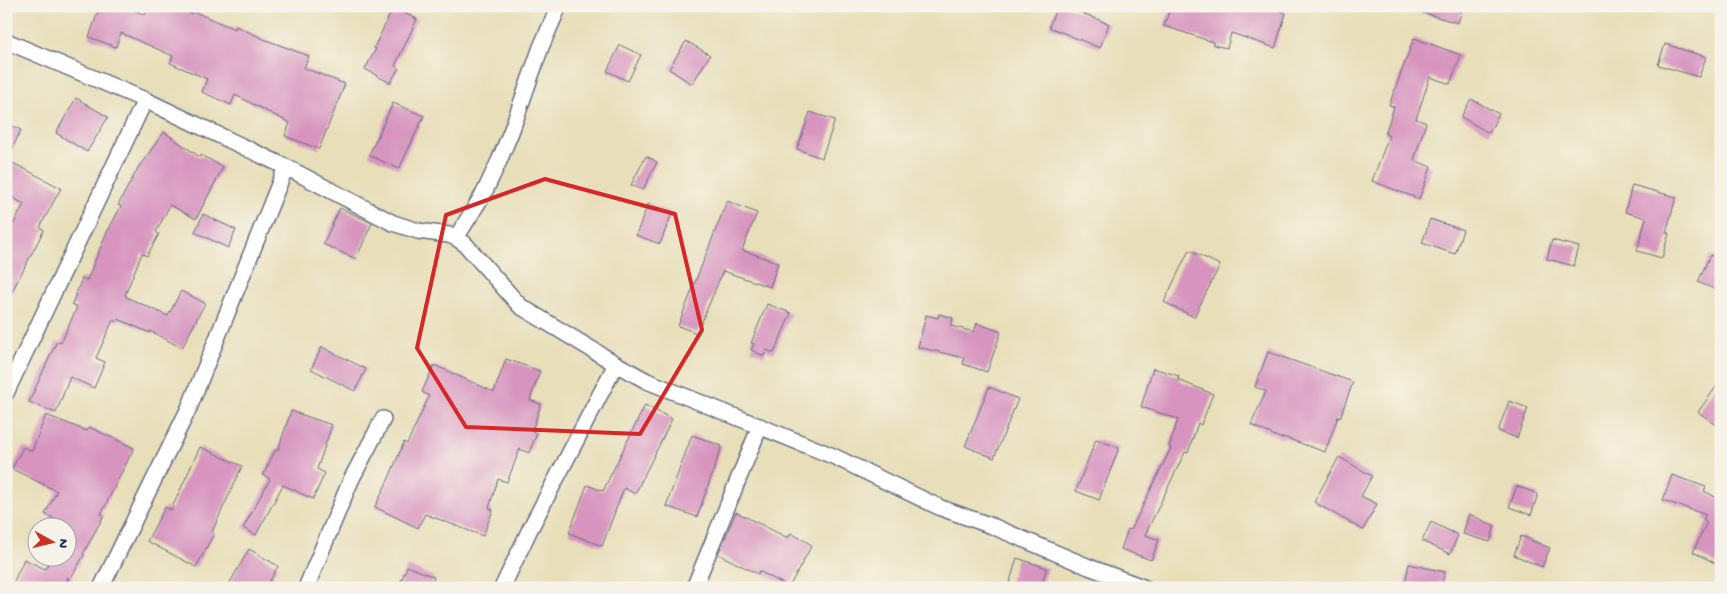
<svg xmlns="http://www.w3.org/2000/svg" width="1727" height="594" font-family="'Gochi Hand',sans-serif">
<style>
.building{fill:#d794bf}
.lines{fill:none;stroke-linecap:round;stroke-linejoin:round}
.minor-casing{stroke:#636c7e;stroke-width:18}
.minor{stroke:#fff;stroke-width:15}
.marked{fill:none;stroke:#d62828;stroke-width:4;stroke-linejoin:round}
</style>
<rect width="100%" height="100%" fill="#f7f3e8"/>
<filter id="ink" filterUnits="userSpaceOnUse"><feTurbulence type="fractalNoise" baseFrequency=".02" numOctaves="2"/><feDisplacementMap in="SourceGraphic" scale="10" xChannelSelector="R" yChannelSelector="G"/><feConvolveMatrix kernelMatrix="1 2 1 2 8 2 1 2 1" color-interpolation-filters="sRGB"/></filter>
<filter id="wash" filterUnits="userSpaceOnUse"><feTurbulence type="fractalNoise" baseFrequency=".0096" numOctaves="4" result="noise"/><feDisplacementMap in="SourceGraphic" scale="20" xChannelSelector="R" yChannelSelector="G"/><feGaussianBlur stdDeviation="1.12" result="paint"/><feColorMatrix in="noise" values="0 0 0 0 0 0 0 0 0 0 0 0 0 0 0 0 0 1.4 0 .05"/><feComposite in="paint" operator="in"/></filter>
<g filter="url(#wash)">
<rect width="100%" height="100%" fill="#e8deb9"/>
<g id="blocks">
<path class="building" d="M 100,6 L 124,6 L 145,15 L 149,6 L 174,6 L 191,14 L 192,11 L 235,29 L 236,26 L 266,40 L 309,56 L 304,68 L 345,84 L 319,149 L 285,136 L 290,123 L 235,95 L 231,105 L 202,92 L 207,79 L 170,63 L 173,56 L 121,33 L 116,47 L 89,37 Z
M 1057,6 L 1065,6 L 1109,24 L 1100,48 L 1049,27 Z
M 1171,6 L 1267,6 L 1286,13 L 1275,48 L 1231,33 L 1227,48 L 1213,45 L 1213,42 L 1164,26 Z
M 1414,6 L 1463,6 L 1458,23 L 1413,10 Z
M 393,8 L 417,19 L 395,66 L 399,68 L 390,83 L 365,69 L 376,49 L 374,48 Z
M 1414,38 L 1461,55 L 1450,84 L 1430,77 L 1416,119 L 1426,123 L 1414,160 L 1431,167 L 1419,199 L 1372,181 L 1389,136 L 1385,134 L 1394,107 L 1389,105 Z
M 686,41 L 710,55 L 692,84 L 669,69 Z
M 1665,44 L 1706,57 L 1699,77 L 1658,65 Z
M 620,45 L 641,55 L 628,81 L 607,71 Z
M 76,98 L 108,117 L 87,152 L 56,133 Z
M 1471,99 L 1499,114 L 1489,133 L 1461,117 Z
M 393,103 L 424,116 L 399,169 L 369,155 Z
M 810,112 L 835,120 L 822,158 L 797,149 Z
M 6,123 L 21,130 L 6,162 Z
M 164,132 L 200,157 L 201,155 L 223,167 L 196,219 L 170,205 L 156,232 L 159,234 L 147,256 L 142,253 L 125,295 L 127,296 L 126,297 L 168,316 L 181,291 L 205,303 L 182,348 L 150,331 L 150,333 L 118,319 L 117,322 L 113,320 L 96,358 L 105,362 L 94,388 L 70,377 L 56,413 L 29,402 L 57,341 L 61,343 L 77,307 L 72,304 L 82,278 L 87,280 L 106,234 L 121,206 L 118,205 L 138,168 Z
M 646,156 L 657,162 L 643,190 L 631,185 Z
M 13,163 L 61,188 L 40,227 L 44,230 L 6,303 L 6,238 L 24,204 L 6,194 L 6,176 Z
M 1632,185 L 1676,197 L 1666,233 L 1669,233 L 1662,258 L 1637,251 L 1646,218 L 1625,212 Z
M 727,201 L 757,213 L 742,250 L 778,263 L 770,287 L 723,271 L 697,333 L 678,326 Z
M 648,204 L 672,213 L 660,244 L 636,235 Z
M 340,208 L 372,223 L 356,259 L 323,244 Z
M 203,214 L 236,230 L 228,248 L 195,232 Z
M 1430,219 L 1463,230 L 1455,254 L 1422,243 Z
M 1552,240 L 1579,247 L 1574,266 L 1547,259 Z
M 1189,250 L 1220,265 L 1194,317 L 1164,302 Z
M 1710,255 L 1721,260 L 1721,292 L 1698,282 Z
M 767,304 L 791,313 L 774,353 L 766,350 L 764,356 L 751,350 L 754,344 L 751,343 Z
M 939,314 L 953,318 L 951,326 L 974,332 L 977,323 L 1001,332 L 987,372 L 963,364 L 964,358 L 918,347 L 926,315 L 938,318 Z
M 322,347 L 366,369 L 355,391 L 311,369 Z
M 1268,352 L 1353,382 L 1340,418 L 1338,417 L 1325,452 L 1283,437 L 1282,439 L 1251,425 L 1266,391 L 1255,387 Z
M 506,359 L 540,371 L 530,400 L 541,404 L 532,431 L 537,433 L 529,453 L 520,449 L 507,482 L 498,479 L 489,508 L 493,510 L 483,536 L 425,514 L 418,528 L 375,507 L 389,478 L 404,442 L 407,444 L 429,396 L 422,392 L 434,365 L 494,392 Z
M 1153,368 L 1179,376 L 1178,380 L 1213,394 L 1201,425 L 1198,423 L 1188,453 L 1185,452 L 1145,535 L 1159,540 L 1151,560 L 1121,549 L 1128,529 L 1131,530 L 1171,448 L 1169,447 L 1178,419 L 1141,407 Z
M 1721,380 L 1721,428 L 1698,412 Z
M 989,387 L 1018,399 L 994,458 L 965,446 Z
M 1509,401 L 1528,408 L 1517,438 L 1498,431 Z
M 645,405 L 672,419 L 635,494 L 624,488 L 602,546 L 569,533 L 587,485 L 603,491 Z
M 291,411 L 332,425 L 317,469 L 325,473 L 313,499 L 283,485 L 256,535 L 243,528 L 270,479 L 263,475 L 276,449 L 278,450 Z
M 46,415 L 87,431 L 89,427 L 134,448 L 101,514 L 104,515 L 83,554 L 84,555 L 68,583 L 68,577 L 63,588 L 11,588 L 24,559 L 45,569 L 53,556 L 68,556 L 68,526 L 45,514 L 57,491 L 12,469 L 23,447 L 32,451 Z
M 692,435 L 722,446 L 697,517 L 666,506 Z
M 1096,439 L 1119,448 L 1099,500 L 1076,491 Z
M 200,447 L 242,466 L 212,532 L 214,534 L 196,567 L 147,541 L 165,507 L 171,510 Z
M 1339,457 L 1372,476 L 1361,496 L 1377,504 L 1363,530 L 1314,502 Z
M 1672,475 L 1706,487 L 1704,491 L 1721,500 L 1721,566 L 1693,552 L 1707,522 L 1703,519 L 1706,515 L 1663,500 Z
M 1517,486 L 1538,494 L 1531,515 L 1509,507 Z
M 736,512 L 788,538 L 791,533 L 812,545 L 789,587 L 759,571 L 758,574 L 718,554 Z
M 1469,514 L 1495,526 L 1490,542 L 1463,534 Z
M 1431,522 L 1458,535 L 1450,554 L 1422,541 Z
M 1521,536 L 1550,548 L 1542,567 L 1514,555 Z
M 249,549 L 278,566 L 266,588 L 227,588 Z
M 1017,558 L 1047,568 L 1040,588 L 1008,588 Z
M 1409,564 L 1445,572 L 1441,588 L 1404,588 Z
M 407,566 L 434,577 L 429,588 L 398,588 Z"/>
</g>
</g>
<g filter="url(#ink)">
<use href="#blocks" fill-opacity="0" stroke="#636c7e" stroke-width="1"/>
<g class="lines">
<defs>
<path id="minor" d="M 6,41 L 145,100 L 286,167 L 393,223 L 418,231 L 449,235 L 456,238 L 465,244 L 520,306 L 616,364 L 647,381 L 833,456 L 941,508 L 992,526 L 1089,567 L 1145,588
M 456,238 L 484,193 L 499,161 L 511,132 L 541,47 L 559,6
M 6,393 L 145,100
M 101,588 L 189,408 L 286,167
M 306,588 L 351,480 L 383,419
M 502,588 L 530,529 L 616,364
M 694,588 L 760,426"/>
</defs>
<use href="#minor" class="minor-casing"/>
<use href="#minor" class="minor"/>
</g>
</g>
<path class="marked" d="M 545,179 L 675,214 L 702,330 L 640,434 L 466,427 L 417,348 L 446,215 Z"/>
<rect width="1727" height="594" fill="none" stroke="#f7f3e8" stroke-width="25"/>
<g transform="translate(52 542) rotate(98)"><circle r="24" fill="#f7f3e8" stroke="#9fa5b1"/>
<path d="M0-4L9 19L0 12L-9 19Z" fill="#c8321e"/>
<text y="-8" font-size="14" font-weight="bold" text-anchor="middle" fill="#1b2f5e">N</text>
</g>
</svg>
